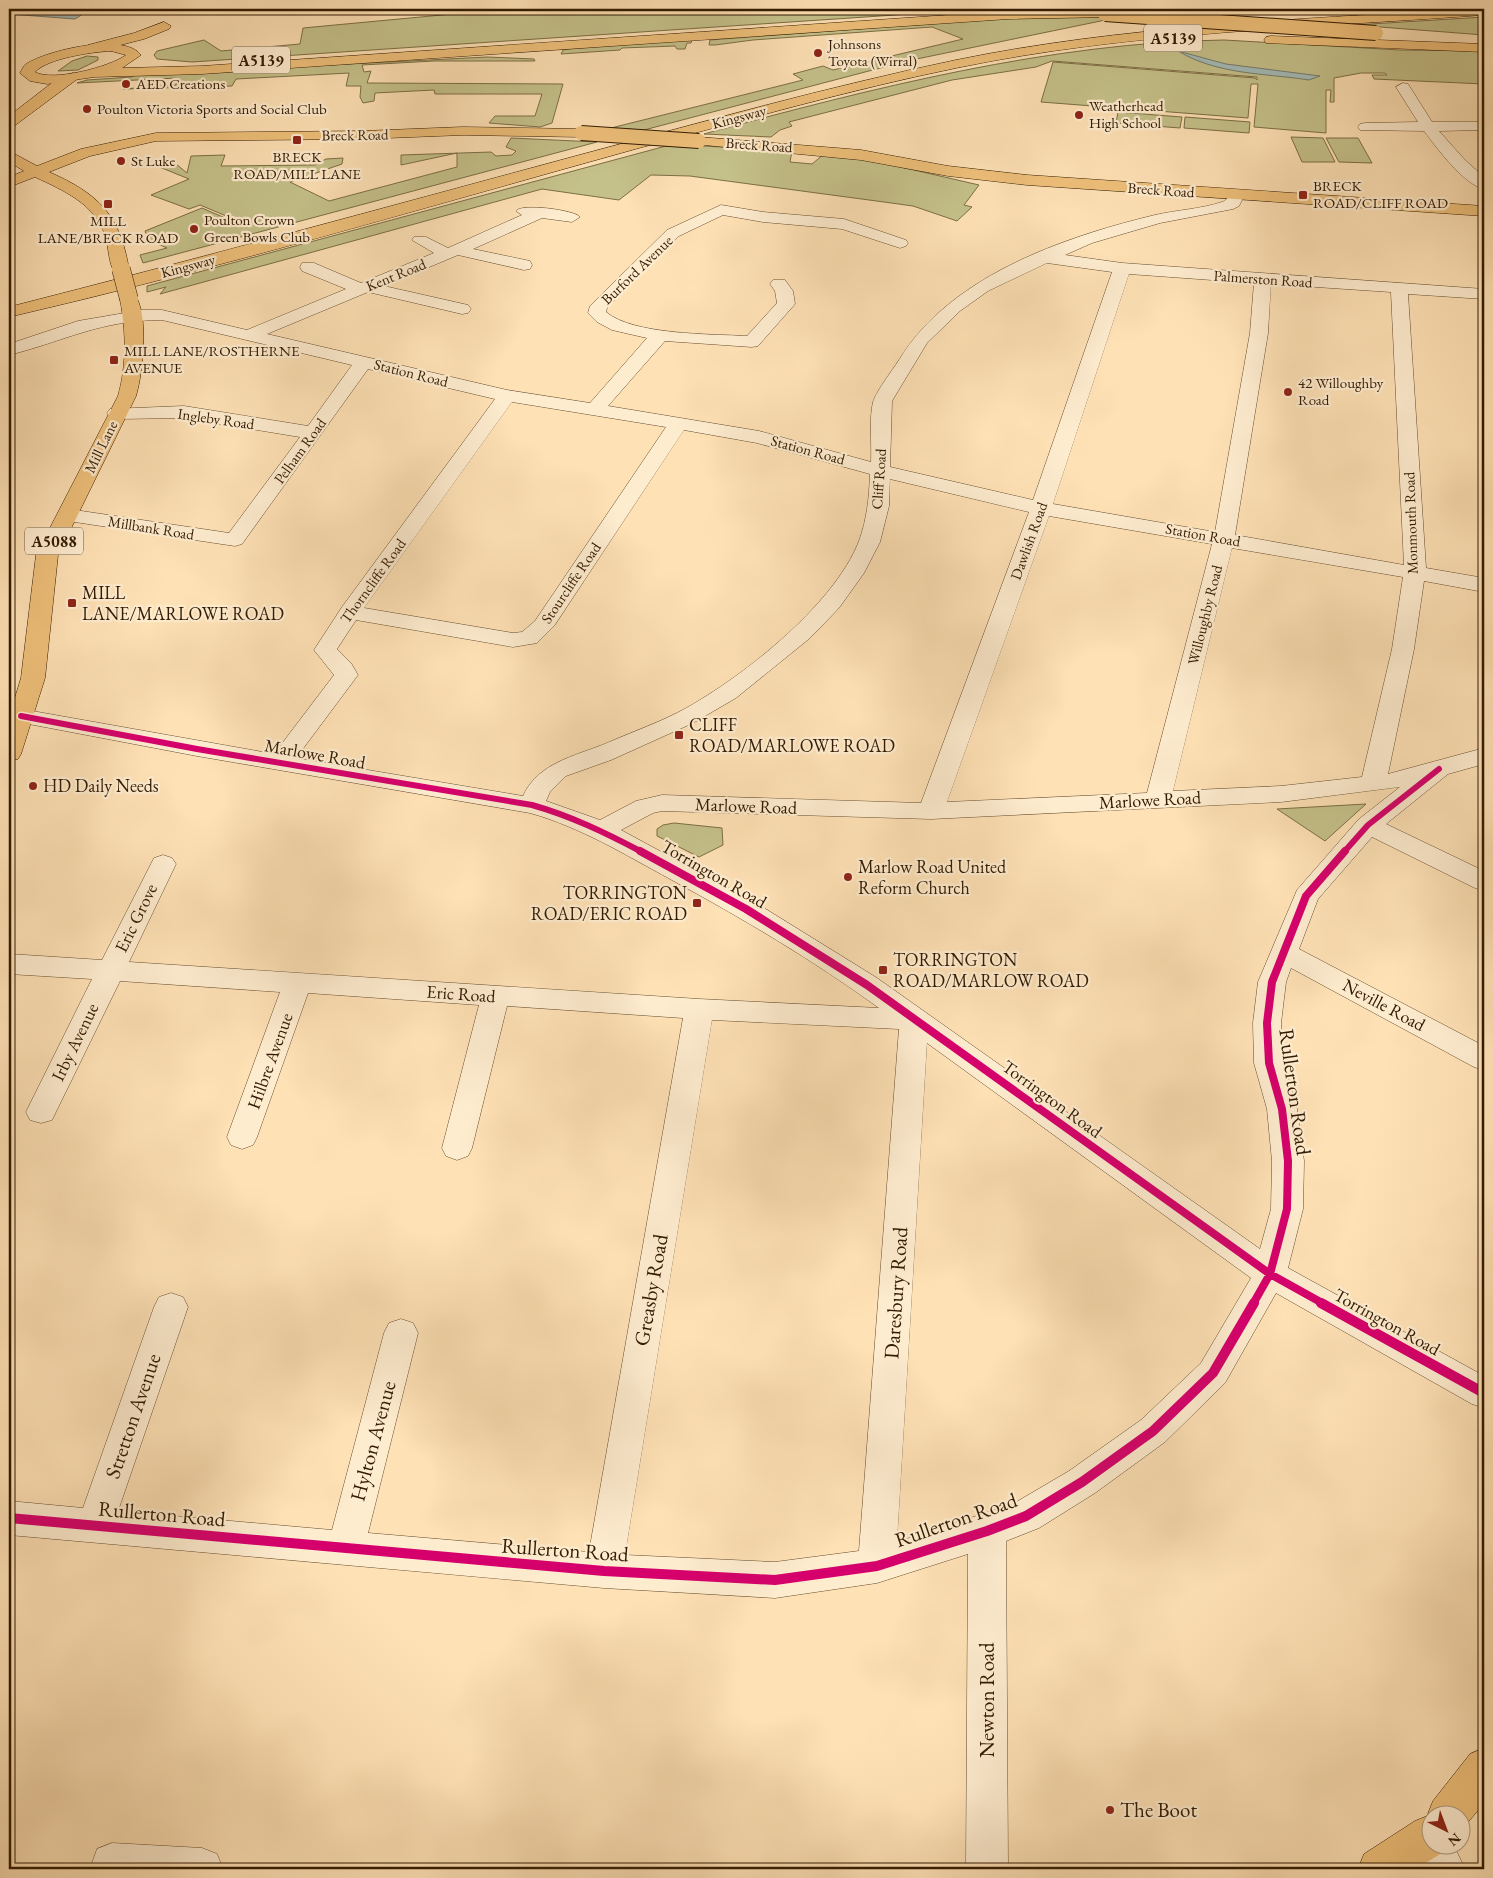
<svg xmlns="http://www.w3.org/2000/svg" width="1493" height="1878" font-family="'EB Garamond',serif">
<style>
.green{fill:#c5c18a;stroke:#7c6e45}
.water{fill:#a3bbb7;stroke:#767b6e}
.lines{fill:none;stroke-linecap:round;stroke-linejoin:round}
.shore{stroke:#6b6a5c;stroke-width:1}
.minor-casing{stroke:#664c2d;stroke-width:1}
.major-casing{stroke:#331a00;stroke-width:1}
.highway-casing{stroke:#331a00;stroke-width:1}
.minor{fill:#feeccf;fill-rule:evenodd}
.major{fill:#efc07a;fill-rule:evenodd}
.highway{fill:#efc07a;fill-rule:evenodd}
.major-bridge-far1-casing{stroke:#331a00;stroke-width:16;stroke-linecap:butt}
.major-bridge-casing{stroke:#331a00;stroke-width:19;stroke-linecap:butt}
.highway-bridge-casing{stroke:#331a00;stroke-width:16;stroke-linecap:butt}
.major-bridge-far1{stroke:#efc07a;stroke-width:14}
.major-bridge{stroke:#efc07a;stroke-width:18}
.highway-bridge{stroke:#efc07a;stroke-width:14}
.cycleway-far2-casing{stroke:#feeccf;stroke-width:9}
.cycleway-far1-casing{stroke:#feeccf;stroke-width:11}
.cycleway-casing{stroke:#feeccf;stroke-width:13}
.cycleway-far2{stroke:#d6006c;stroke-width:6}
.cycleway-far1{stroke:#d6006c;stroke-width:8}
.cycleway{stroke:#d6006c;stroke-width:10}
.poi-dot{fill:#8f2418;stroke:#feeccf;stroke-width:2}
.labels{text-anchor:middle;stroke-width:4.5;stroke-linejoin:round;paint-order:stroke}
.far-poi-label{font-size:15px;fill:#331a00;stroke:#feeccf;text-anchor:start}
.far-street-label{font-size:15px;fill:#331a00;stroke:#feeccf}
.shield{fill:#feeccf;stroke:#70593e;stroke-width:1}
.shield-label{font-size:16px;font-weight:bold;fill:#331a00}
.poi-label{font-size:18px;fill:#331a00;stroke:#feeccf;text-anchor:start}
.street-label{font-size:18px;fill:#331a00;stroke:#feeccf}
.near-street-label{font-size:21px;fill:#331a00;stroke:#feeccf}
.near-poi-label{font-size:21px;fill:#331a00;stroke:#feeccf;text-anchor:start}
</style>
<rect width="100%" height="100%" fill="#fee1b5"/>
<filter id="stains"><feTurbulence type="fractalNoise" baseFrequency=".004" numOctaves="4"/><feColorMatrix values="0 0 0 0 .2 0 0 0 0 .09 0 0 0 0 .02 0 0 0 .5 -.17"/></filter>
<radialGradient id="worn" r=".72"><stop offset=".6" stop-color="#630" stop-opacity="0"/><stop offset="1" stop-color="#630" stop-opacity=".3"/></radialGradient>
<path class="green" d="M 506,9 L 985,9 L 192,62 L 157,59 L 154,55 L 157,51 L 204,40 L 221,51 L 300,44 L 303,28 Z
M 1234,9 L 1304,9 L 1206,17 L 1185,15 Z
M 1016,17 L 1120,17 L 907,61 L 644,130 L 611,128 L 803,80 L 793,74 L 823,66 L 833,70 L 963,39 L 932,27 L 753,40 L 715,45 L 709,45 L 710,40 Z
M 1484,17 L 1484,35 L 1354,25 Z
M 692,40 L 691,43 L 687,43 L 685,49 L 677,49 L 675,46 L 622,48 L 620,50 L 561,54 L 563,50 L 580,47 Z
M 1224,40 L 1400,50 L 1484,51 L 1484,84 L 1374,79 L 1372,75 L 1387,75 L 1385,73 L 1361,73 L 1334,78 L 1334,102 L 1330,102 L 1331,90 L 1326,90 L 1326,133 L 1254,127 L 1258,84 L 1251,84 L 1248,118 L 1041,102 L 1053,62 L 1255,78 L 1257,80 L 1257,77 L 1052,61 L 1036,67 L 952,80 L 789,122 L 792,126 L 780,130 L 771,137 L 704,134 C 868,89 1053,42 1224,40 Z
M 87,56 L 98,57 L 98,60 L 78,70 L 58,71 L 72,61 Z
M 487,57 L 534,59 L 535,61 L 434,61 L 362,65 L 364,72 L 371,71 L 367,83 L 563,84 L 552,123 L 540,127 L 489,123 L 495,116 L 535,116 L 542,94 L 435,94 L 434,90 L 375,93 L 374,101 L 363,103 L 360,97 L 361,86 L 346,86 L 349,73 L 236,79 L 232,86 L 123,89 L 176,85 L 177,78 L 77,83 L 87,80 L 131,77 L 135,75 Z
M 1118,112 L 1182,117 L 1180,128 L 1116,123 Z
M 1185,117 L 1250,122 L 1249,133 L 1184,128 Z
M 1291,137 L 1323,138 L 1335,162 L 1302,162 Z
M 511,138 L 597,142 L 143,263 L 140,255 L 167,248 L 149,240 L 145,231 L 202,208 L 246,227 L 250,226 L 200,205 L 189,209 L 151,195 L 189,179 L 157,166 L 176,164 L 187,173 L 191,156 L 225,155 L 221,166 L 315,165 L 326,159 L 343,158 L 342,164 L 290,182 L 329,201 L 457,167 L 457,153 L 401,165 L 401,155 L 491,152 L 496,156 L 512,155 L 516,151 L 506,147 Z
M 1326,138 L 1358,138 L 1372,163 L 1339,162 Z
M 685,145 L 792,151 L 790,162 L 812,164 L 824,154 L 853,156 L 979,185 L 964,205 L 972,207 L 957,221 L 913,206 L 884,202 L 690,176 L 651,175 L 619,200 L 542,189 L 160,294 L 166,287 L 147,292 L 147,286 L 666,146 L 684,147 Z
M 1366,804 L 1325,841 L 1277,809 Z
M 674,823 L 722,828 L 723,845 L 699,857 L 657,836 L 657,829 L 663,825 Z"/>
<path class="water" d="M 9,9 L 91,9 L 75,19 L 9,14 Z
M 1178,51 L 1226,64 L 1320,76 L 1309,80 C 1264,73 1218,75 1178,51 Z"/>
<g class="lines">
<path class="shore" d="M 9,10 L 74,13 L 82,9"/>
<defs>
<path id="minor" d="M 1403,83 L 1408,84 L 1432,122 L 1484,122 L 1484,130 L 1439,131 L 1465,160 L 1484,177 L 1484,189 C 1463,184 1437,148 1424,131 L 1360,130 L 1358,127 L 1360,124 L 1365,123 L 1418,122 L 1396,87 Z
M 1236,191 L 1244,196 L 1239,206 L 1233,209 L 1160,223 L 1092,243 L 1065,255 L 1122,263 L 1484,289 L 1484,299 L 1408,294 L 1426,568 L 1484,578 L 1484,592 L 1424,581 L 1414,649 L 1388,774 L 1484,748 L 1484,764 L 1448,774 L 1386,824 L 1484,871 L 1484,891 L 1475,888 L 1372,837 L 1318,899 L 1299,949 L 1484,1046 L 1484,1070 L 1474,1067 L 1291,968 L 1286,982 L 1281,1023 L 1284,1063 L 1297,1109 L 1304,1161 L 1303,1209 L 1288,1268 L 1484,1376 L 1484,1408 L 1472,1404 L 1276,1293 L 1225,1383 L 1165,1442 L 1095,1493 L 1039,1528 L 1006,1541 L 1008,1869 L 966,1869 L 968,1554 L 877,1583 L 775,1598 L 604,1588 L 9,1535 L 9,1501 L 83,1508 L 154,1307 L 159,1297 L 171,1293 L 183,1297 L 188,1307 L 118,1511 L 332,1530 L 384,1333 L 389,1323 L 401,1319 L 413,1323 L 418,1333 L 368,1533 L 589,1552 L 683,1018 L 507,1006 L 472,1148 L 468,1156 L 457,1160 L 446,1156 L 442,1148 L 479,1005 L 308,993 L 257,1137 L 253,1145 L 242,1149 L 231,1145 L 227,1137 L 280,992 L 120,981 L 52,1120 L 41,1123 L 30,1120 L 26,1112 L 92,979 L 9,974 L 9,954 L 102,960 L 154,858 L 163,855 L 172,858 L 176,864 L 129,962 L 699,999 L 879,1008 C 813,960 742,918 670,879 C 624,854 580,827 530,813 L 197,756 L 13,721 L 9,716 L 13,711 L 21,709 L 274,754 L 334,675 L 314,650 L 342,607 L 495,399 L 368,369 L 242,544 L 235,546 L 68,521 L 61,519 L 58,515 L 61,511 L 68,509 L 229,533 L 300,437 L 184,418 L 117,419 L 110,417 L 107,413 L 110,409 L 184,406 L 308,426 L 352,365 L 162,320 C 100,320 65,341 9,355 L 9,344 L 78,321 L 142,310 L 162,310 L 247,330 L 346,289 L 302,271 L 300,267 L 302,263 L 314,263 L 361,283 L 434,253 L 412,240 L 414,237 L 426,237 L 448,248 L 522,215 L 516,211 C 521,203 575,210 580,217 L 572,222 L 542,218 L 473,249 L 530,261 L 532,265 L 530,269 L 524,270 L 458,255 L 384,286 L 468,305 L 471,309 L 468,313 L 462,314 L 368,292 L 267,334 L 507,390 L 590,403 L 647,338 L 612,330 L 597,322 L 588,313 L 590,306 L 667,230 L 721,205 L 763,212 L 844,219 L 906,240 L 908,243 L 906,246 L 900,248 L 842,229 L 763,222 L 723,215 L 679,236 L 607,308 L 606,312 C 633,335 711,334 747,336 L 777,303 L 775,291 L 770,284 L 773,280 L 785,280 L 793,291 L 795,304 L 758,346 L 752,347 L 665,341 L 608,406 L 759,431 L 871,462 C 872,444 869,418 873,402 C 877,390 892,371 899,360 C 950,276 1064,237 1155,215 C 1177,210 1201,209 1222,202 C 1229,200 1228,193 1236,191 ZM 1047,263 L 1112,272 L 1033,500 L 890,467 L 892,401 L 927,343 L 960,311 L 988,291 ZM 1129,274 L 1254,283 L 1250,333 L 1215,532 L 1053,504 ZM 1271,284 L 1391,292 L 1404,565 L 1235,535 L 1268,333 ZM 512,402 L 666,427 L 535,621 L 522,632 L 513,633 L 364,608 ZM 684,430 L 757,443 L 870,474 C 869,498 867,519 859,541 C 834,606 737,682 677,713 C 657,723 635,731 614,740 C 582,755 539,760 523,796 L 296,758 L 358,675 L 351,663 L 337,649 L 356,620 L 513,647 L 537,643 L 554,626 ZM 890,479 L 1029,512 L 921,803 L 662,795 L 636,801 L 600,820 L 546,801 L 550,792 L 566,776 L 611,760 L 693,723 L 736,698 L 810,638 L 839,608 L 864,573 L 880,542 L 889,506 ZM 1049,516 L 1212,544 L 1147,793 L 947,802 ZM 1232,548 L 1403,577 L 1392,649 L 1362,777 L 1281,786 L 1173,791 ZM 1400,787 L 1359,819 L 1297,890 L 1258,982 L 1253,1023 L 1254,1063 L 1267,1109 L 1272,1161 L 1271,1209 L 1260,1249 L 877,978 L 756,903 L 621,830 L 653,813 L 662,811 L 931,819 L 1281,802 ZM 712,1020 L 899,1029 L 859,1551 L 775,1562 L 625,1555 ZM 927,1043 L 1251,1278 L 1201,1363 L 1141,1420 L 1069,1471 L 1013,1504 L 897,1542 Z
M 1427,1819 L 1430,1821 L 1430,1846 L 1454,1846 L 1465,1869 L 1421,1869 L 1406,1840 L 1412,1825 Z
M 112,1843 L 202,1848 L 217,1854 L 223,1869 L 90,1869 L 97,1849 Z"/>
<path id="major" d="M 164,22 L 171,26 L 169,29 L 144,39 L 93,52 L 86,48 L 88,45 L 134,33 Z
M 73,73 L 80,77 L 14,126 L 9,127 L 9,116 L 53,82 Z
M 463,127 L 581,129 L 588,133 L 581,137 L 463,135 L 362,139 L 156,141 L 90,156 L 49,172 C 99,194 120,215 129,269 L 127,273 L 115,273 C 108,263 109,247 105,235 C 95,204 63,190 35,177 L 9,187 L 9,177 L 24,171 L 9,162 L 9,151 L 37,166 L 81,149 L 156,133 L 362,131 Z
M 699,137 L 861,150 L 948,166 L 1027,175 L 1484,206 L 1484,216 L 1027,185 L 948,176 L 861,160 L 694,144 L 692,141 L 694,138 Z
M 129,294 L 135,295 C 149,315 143,373 136,396 L 58,555 L 45,678 L 21,754 L 18,759 L 9,761 L 9,717 L 21,678 L 36,555 L 118,396 C 127,364 126,332 120,299 L 123,295 Z
M 1484,1748 L 1484,1803 L 1460,1832 L 1460,1816 L 1430,1816 L 1430,1846 L 1447,1846 L 1445,1851 L 1416,1869 L 1358,1869 L 1364,1854 L 1415,1821 L 1427,1816 L 1433,1801 L 1470,1754 Z"/>
<path id="highway" d="M 1185,9 L 1215,9 L 1209,13 L 1149,22 L 1143,18 L 1149,14 Z
M 1461,9 L 1484,9 L 1484,15 C 1308,28 1129,32 956,68 C 849,90 744,120 639,148 C 430,206 221,268 9,317 L 9,307 C 197,259 384,208 572,157 C 699,123 827,87 956,60 C 1122,26 1292,20 1461,9 Z
M 1105,10 L 1111,14 L 1110,17 L 1008,19 L 202,74 L 94,77 L 47,84 L 30,81 L 20,73 C 22,70 23,66 26,64 C 48,50 124,32 141,55 L 122,68 L 202,66 L 1008,11 ZM 111,51 L 126,55 C 110,67 52,82 35,72 C 48,58 92,52 111,51 Z
M 1271,36 L 1484,44 L 1484,52 L 1266,43 L 1264,40 L 1266,37 Z"/>
</defs>
<use href="#minor" class="minor-casing"/>
<use href="#major" class="major-casing"/>
<use href="#highway" class="highway-casing"/>
<use href="#minor" class="minor"/>
<use href="#major" class="major"/>
<use href="#highway" class="highway"/>
<defs>
<path id="major-bridge-far1" d="M 581,133 L 699,141"/>
<path id="major-bridge" d="M 121,269 L 129,299"/>
<path id="highway-bridge" d="M 1105,14 L 1376,33"/>
</defs>
<use href="#major-bridge-far1" class="major-bridge-far1-casing"/>
<use href="#major-bridge" class="major-bridge-casing"/>
<use href="#highway-bridge" class="highway-bridge-casing"/>
<use href="#major-bridge-far1" class="major-bridge-far1"/>
<use href="#major-bridge" class="major-bridge"/>
<use href="#highway-bridge" class="highway-bridge"/>
<defs>
<path id="cycleway-far2" d="M 21,716 L 197,749 L 532,805 C 571,816 606,833 642,852
M 1344,852 L 1368,825 L 1439,769"/>
<path id="cycleway-far1" d="M 640,851 L 746,909 L 867,985 L 1270,1274 L 1324,1304
M 1253,1304 L 1270,1274 L 1287,1209 L 1288,1161 L 1282,1109 L 1269,1063 L 1267,1023 L 1272,982 L 1306,896 L 1345,851"/>
<path id="cycleway" d="M 1321,1303 L 1484,1393
M 9,1518 L 604,1571 L 775,1580 L 877,1566 L 987,1531 L 1026,1516 L 1082,1482 L 1153,1431 L 1213,1373 L 1254,1303"/>
</defs>
<use href="#cycleway-far2" class="cycleway-far2-casing"/>
<use href="#cycleway-far1" class="cycleway-far1-casing"/>
<use href="#cycleway" class="cycleway-casing"/>
<use href="#cycleway-far2" class="cycleway-far2"/>
<use href="#cycleway-far1" class="cycleway-far1"/>
<use href="#cycleway" class="cycleway"/>
</g>
<g class="poi-dot">
<circle cx="818" cy="53" r="5"/>
<circle cx="126" cy="84" r="5"/>
<circle cx="87" cy="109" r="5"/>
<circle cx="1079" cy="115" r="5"/>
<rect x="292" y="135" width="10" height="10" rx="2.5"/>
<circle cx="121" cy="161" r="5"/>
<rect x="1298" y="190" width="10" height="10" rx="2.5"/>
<rect x="103" y="199" width="10" height="10" rx="2.5"/>
<circle cx="194" cy="229" r="5"/>
<rect x="109" y="355" width="10" height="10" rx="2.5"/>
<circle cx="1288" cy="392" r="5"/>
<rect x="67" y="598" width="10" height="10" rx="2.5"/>
<rect x="674" y="730" width="10" height="10" rx="2.5"/>
<circle cx="33" cy="786" r="5"/>
<circle cx="848" cy="877" r="5"/>
<rect x="692" y="898" width="10" height="10" rx="2.5"/>
<rect x="878" y="965" width="10" height="10" rx="2.5"/>
<circle cx="1110" cy="1810" r="5"/>
</g>
<g class="labels">
<g class="far-poi-label">
<text x="828" y="49">Johnsons<tspan x="828" dy="17">Toyota (Wirral)</tspan></text>
<text x="136" y="89">AED Creations</text>
<text x="1089" y="111">Weatherhead<tspan x="1089" dy="17">High School</tspan></text>
<text x="97" y="114">Poulton Victoria Sports and Social Club</text>
<text x="297" y="162" text-anchor="middle">BRECK<tspan x="297" dy="17">ROAD/MILL LANE</tspan></text>
<text x="131" y="166">St Luke</text>
<text x="1313" y="191">BRECK<tspan x="1313" dy="17">ROAD/CLIFF ROAD</tspan></text>
<text x="204" y="225">Poulton Crown<tspan x="204" dy="17">Green Bowls Club</tspan></text>
<text x="108" y="226" text-anchor="middle">MILL<tspan x="108" dy="17">LANE/BRECK ROAD</tspan></text>
<text x="124" y="356">MILL LANE/ROSTHERNE<tspan x="124" dy="17">AVENUE</tspan></text>
<text x="1298" y="388">42 Willoughby<tspan x="1298" dy="17">Road</tspan></text>
</g>
<g class="far-street-label">
<text transform="translate(739 117) rotate(-15)" y="5">Kingsway</text>
<text transform="translate(355 135) rotate(-1)" y="5">Breck Road</text>
<text transform="translate(759 145) rotate(4)" y="5">Breck Road</text>
<text transform="translate(1161 190) rotate(4)" y="5">Breck Road</text>
<text transform="translate(188 266) rotate(-15)" y="5">Kingsway</text>
<text transform="translate(637 270) rotate(-44)" y="5">Burford Avenue</text>
<text transform="translate(396 275) rotate(-22)" y="5">Kent Road</text>
<text transform="translate(1263 279) rotate(4)" y="5">Palmerston Road</text>
<text transform="translate(411 373) rotate(14)" y="5">Station Road</text>
<text transform="translate(216 419) rotate(8)" y="5">Ingleby Road</text>
<text transform="translate(101 447) rotate(-64)" y="5">Mill Lane</text>
<text transform="translate(808 450) rotate(15)" y="5">Station Road</text>
<text transform="translate(300 451) rotate(-54)" y="5">Pelham Road</text>
<text transform="translate(879 479) rotate(-86)" y="5">Cliff Road</text>
<text transform="translate(1411 523) rotate(-92)" y="5">Monmouth Road</text>
<text transform="translate(151 528) rotate(9)" y="5">Millbank Road</text>
<text transform="translate(1203 535) rotate(10)" y="5">Station Road</text>
<text transform="translate(1029 541) rotate(-70)" y="5">Dawlish Road</text>
<text transform="translate(373 581) rotate(-54)" y="5">Thorncliffe Road</text>
<text transform="translate(571 583) rotate(-56)" y="5">Stourcliffe Road</text>
<text transform="translate(1205 615) rotate(-76)" y="5">Willoughby Road</text>
</g>
<g class="shield">
<rect x="1144" y="24.5" width="58" height="27" rx="4"/>
<rect x="232" y="46.5" width="58" height="27" rx="4"/>
<rect x="25" y="527.5" width="58" height="27" rx="4"/>
</g>
<g class="shield-label">
<text x="1173" y="44">A5139</text>
<text x="261" y="66">A5139</text>
<text x="54" y="547">A5088</text>
</g>
<g class="poi-label">
<text x="82" y="599">MILL<tspan x="82" dy="21">LANE/MARLOWE ROAD</tspan></text>
<text x="689" y="731">CLIFF<tspan x="689" dy="21">ROAD/MARLOWE ROAD</tspan></text>
<text x="43" y="792">HD Daily Needs</text>
<text x="858" y="873">Marlow Road United<tspan x="858" dy="21">Reform Church</tspan></text>
<text x="687" y="899" text-anchor="end">TORRINGTON<tspan x="687" dy="21">ROAD/ERIC ROAD</tspan></text>
<text x="893" y="966">TORRINGTON<tspan x="893" dy="21">ROAD/MARLOW ROAD</tspan></text>
</g>
<g class="street-label">
<text transform="translate(315 754) rotate(10)" y="6">Marlowe Road</text>
<text transform="translate(1150 800) rotate(-3)" y="6">Marlowe Road</text>
<text transform="translate(746 806) rotate(2)" y="6">Marlowe Road</text>
<text transform="translate(714 874) rotate(30)" y="6">Torrington Road</text>
<text transform="translate(136 918) rotate(-64)" y="6">Eric Grove</text>
<text transform="translate(461 994) rotate(4)" y="6">Eric Road</text>
<text transform="translate(1384 1005) rotate(28)" y="6">Neville Road</text>
<text transform="translate(75 1042) rotate(-64)" y="6">Irby Avenue</text>
<text transform="translate(270 1061) rotate(-70)" y="6">Hilbre Avenue</text>
<text transform="translate(1052 1099) rotate(36)" y="6">Torrington Road</text>
<text transform="translate(1387 1322) rotate(29)" y="6">Torrington Road</text>
</g>
<g class="near-street-label">
<text transform="translate(1295 1092) rotate(82)" y="7">Rullerton Road</text>
<text transform="translate(651 1290) rotate(-80)" y="7">Greasby Road</text>
<text transform="translate(896 1293) rotate(-86)" y="7">Daresbury Road</text>
<text transform="translate(133 1416) rotate(-71)" y="7">Stretton Avenue</text>
<text transform="translate(373 1441) rotate(-75)" y="7">Hylton Avenue</text>
<text transform="translate(162 1514) rotate(5)" y="7">Rullerton Road</text>
<text transform="translate(956 1520) rotate(-19)" y="7">Rullerton Road</text>
<text transform="translate(565 1550) rotate(4)" y="7">Rullerton Road</text>
<text transform="translate(987 1700) rotate(-90)" y="7">Newton Road</text>
</g>
<g class="near-poi-label">
<text x="1120" y="1817">The Boot</text>
</g>
</g>
<rect width="1493" height="1878" fill="none" stroke="#fee1b5" stroke-width="30"/>
<rect x="10" y="10" width="1473" height="1858" fill="none" stroke="#331a00" stroke-width="2.5"/>
<rect x="15" y="15" width="1463" height="1848" fill="none" stroke="#331a00"/>
<g transform="translate(1446 1830) rotate(138)"><circle r="24" fill="#feeccf" stroke="#ad987c"/>
<path d="M0-4L9 19L0 12L-9 19Z" fill="#8f2418"/>
<text y="-8" font-size="14" font-weight="bold" text-anchor="middle" fill="#331a00">N</text>
</g>
<rect width="100%" height="100%" filter="url(#stains)"/>
<rect width="100%" height="100%" fill="url(#worn)"/>
</svg>
